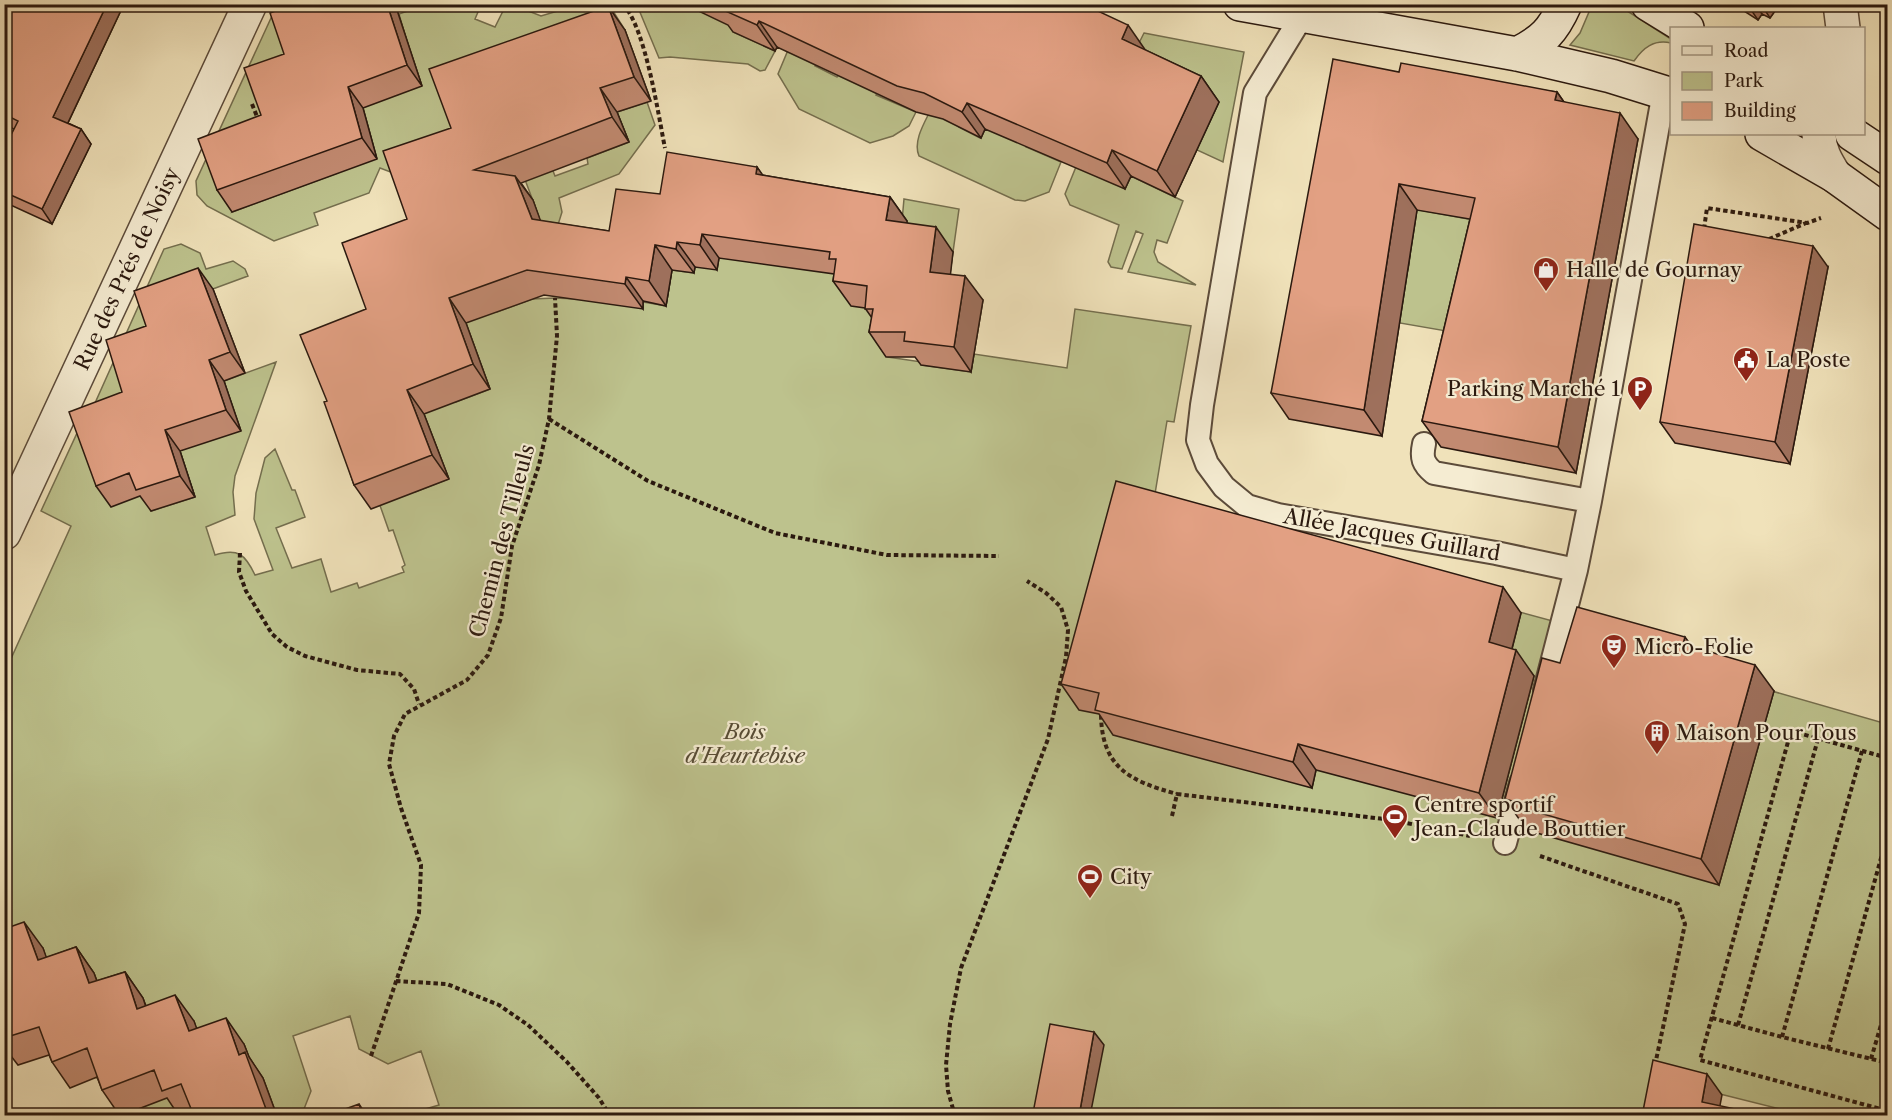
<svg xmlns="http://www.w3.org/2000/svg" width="1892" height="1120" font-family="'Libre Caslon Text',serif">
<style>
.green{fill:#bdc28d;stroke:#746e4e;stroke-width:1.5}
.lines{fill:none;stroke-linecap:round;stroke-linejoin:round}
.lane-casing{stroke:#5c4b3a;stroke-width:26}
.street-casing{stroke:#5c4b3a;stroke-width:36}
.secondary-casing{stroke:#2b190f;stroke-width:36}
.path{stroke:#2b190f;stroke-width:4;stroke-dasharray:4.5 3;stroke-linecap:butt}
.lane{stroke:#f5ecd2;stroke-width:22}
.street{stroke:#f5ecd2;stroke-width:33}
.secondary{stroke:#f5ecd2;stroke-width:33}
.wall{fill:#c28a71;stroke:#2b190f;stroke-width:1.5}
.shaded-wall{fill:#9e705c;stroke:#2b190f;stroke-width:1.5}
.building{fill:#e2a083;stroke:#2b190f;stroke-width:1.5}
.labels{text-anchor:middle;stroke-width:4.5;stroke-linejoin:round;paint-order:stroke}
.street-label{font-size:21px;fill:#2b190f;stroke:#f5ecd2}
.poi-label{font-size:21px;fill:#2b190f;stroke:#f5ecd2;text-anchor:start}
.park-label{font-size:21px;font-style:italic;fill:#574c35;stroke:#f5ecd2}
</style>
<rect width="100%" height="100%" fill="#f0e2ba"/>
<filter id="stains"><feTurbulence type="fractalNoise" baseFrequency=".00333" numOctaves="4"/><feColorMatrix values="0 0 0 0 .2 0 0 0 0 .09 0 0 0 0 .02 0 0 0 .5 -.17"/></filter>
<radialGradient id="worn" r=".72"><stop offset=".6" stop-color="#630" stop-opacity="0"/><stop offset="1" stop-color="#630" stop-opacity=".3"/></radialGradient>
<path class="green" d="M 277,5 L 321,5 L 277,141 L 232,212 L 338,173 L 363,108 L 408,45 L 399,14 L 419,7 L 419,5 L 481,5 L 475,19 L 495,27 L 506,5 L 513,5 L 541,16 L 578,5 L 605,5 L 613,11 L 625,30 L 459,128 L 401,176 L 380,168 L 369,193 L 314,213 L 318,225 L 274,241 L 207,206 L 197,195 L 196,181 Z
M 637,5 L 719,6 L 733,32 L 775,51 L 765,70 L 760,71 L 748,64 L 670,57 L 659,58 Z
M 1592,5 L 1618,5 L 1671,39 L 1671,43 C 1654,39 1643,48 1634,61 L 1570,45 L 1580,33 Z
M 1880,5 L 1887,5 L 1887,70 Z
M 1144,33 L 1244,52 L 1223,162 L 1197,150 L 1140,66 L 1137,47 Z
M 791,43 L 822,51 L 815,66 L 837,77 L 840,72 L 885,76 L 876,95 L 916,112 L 909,126 L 893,136 L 870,143 L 799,109 L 778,74 Z
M 647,102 L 655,125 L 619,174 L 559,198 L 562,212 L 557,228 L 513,221 L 539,217 L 515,153 L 542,143 L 555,176 L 588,164 L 587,158 L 629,142 L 617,112 Z
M 933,105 L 959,127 L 980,138 L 988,124 L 1035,130 L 1026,147 L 1061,162 L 1049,192 L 1025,201 L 1015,200 L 919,156 C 912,140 927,119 933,105 Z
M 1080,157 L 1125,188 L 1131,176 L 1183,201 L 1167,243 L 1157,240 L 1154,252 L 1158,262 L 1196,285 L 1128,272 L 1143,234 L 1136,231 L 1122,269 L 1111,267 L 1108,262 L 1119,225 L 1070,205 L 1065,194 Z
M 904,199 L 959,209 L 953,252 L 902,221 Z
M 1414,209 L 1495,224 L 1475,336 L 1394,322 L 1409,265 Z
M 724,235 L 812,254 L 884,310 L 888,357 L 922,362 L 921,365 L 971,372 L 974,354 L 1067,368 L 1075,309 L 1191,326 L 1174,422 L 1167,421 L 1152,512 L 1641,645 L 1702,671 L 1887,724 L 1887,1115 L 1804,1115 L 1668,1081 L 1661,1116 L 405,1115 L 439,1105 L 421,1051 L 388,1064 L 359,1049 L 350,1016 L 293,1036 L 311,1091 L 304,1109 L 295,1115 L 277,1115 L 155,1035 L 5,959 L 5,672 L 71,526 L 41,511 L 78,431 L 82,432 L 164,249 L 181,244 L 200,253 L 206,269 L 233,261 L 245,269 L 248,276 L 172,304 L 144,494 L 151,511 L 195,497 L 180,451 L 226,389 L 224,381 L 276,362 L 235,476 L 233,492 L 235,515 L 206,527 L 215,555 C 238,548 245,554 255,575 L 273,570 L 254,519 L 256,493 L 265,458 L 275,449 L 292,490 L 295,490 L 305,517 L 276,528 L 292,568 L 321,559 L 331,592 L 357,583 L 359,588 L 404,572 L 402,567 L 405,565 L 393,530 L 389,531 L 377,497 L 411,491 L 415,492 L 448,479 L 421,412 L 453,401 L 456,402 L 490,389 L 461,316 L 497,312 L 532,299 L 555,298 L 643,302 L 666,306 L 672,270 L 693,273 L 695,267 Z
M 167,1081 L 179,1115 L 144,1115 L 135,1092 Z"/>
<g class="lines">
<defs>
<path id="lane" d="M 1302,16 L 1255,93 L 1202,405 L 1198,440 L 1207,464 L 1224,487 L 1247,506 L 1278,515 L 1496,553 L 1576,570
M 1424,444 C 1421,458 1423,464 1434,473 L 1590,501
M 1545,690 L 1576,570 L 1590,501 L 1664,92
M 1505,843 L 1521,783"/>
<path id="street" d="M 1840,4 L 1843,28
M 1819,134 C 1819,150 1826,162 1835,176
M 4,533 L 250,4"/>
<path id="secondary" d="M 1240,4 L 1517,54 L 1611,76 L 1672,95
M 1648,4 L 1687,28
M 1517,54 C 1543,41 1553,31 1565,4
M 1762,134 L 1835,176 L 1888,214
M 1852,134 L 1888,158"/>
</defs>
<use href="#lane" class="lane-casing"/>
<use href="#street" class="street-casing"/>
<use href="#secondary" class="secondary-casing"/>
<path class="path" d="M 623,4 C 646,29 658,114 665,148
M 252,104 L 258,119
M 1704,229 L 1707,208 L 1807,223 L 1821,218
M 1769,239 L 1806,223
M 549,419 L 648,481 L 775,533 L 887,555 L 999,556
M 240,553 L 239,572 L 246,591 L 272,634 L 287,647 L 305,656 L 357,670 L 400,674 L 414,689 L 419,704
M 1101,715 C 1102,768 1130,781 1177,794
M 1888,758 L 1791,731 L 1700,1060 L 1888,1111
M 1172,816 L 1177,794 L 1392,820 L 1470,836
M 1540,856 L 1678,904 L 1685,924 L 1655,1065
M 396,981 L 447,984 L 499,1005 L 528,1025 L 567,1062 L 599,1098 L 610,1116
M 1712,1018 L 1782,1037 L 1888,1063
M 1738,1025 L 1818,739
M 1782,1037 L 1862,751
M 1828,1049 L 1888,833
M 371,1056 L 419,913 L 421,865 L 401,808 L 389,764 L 394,736 L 405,714 L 467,680 L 488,655 L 501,618 L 512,546 L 539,465 L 549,419 L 557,336 L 555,298
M 1871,1059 L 1888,1001
M 826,1116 L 852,1111 L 876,1116
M 955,1116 L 948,1091 L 946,1065 L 950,1024 L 961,968 L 1048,739 L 1066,657 L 1068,630 L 1061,607 L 1046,593 L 1027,581"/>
<use href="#lane" class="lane"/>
<use href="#street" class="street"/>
<use href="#secondary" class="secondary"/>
</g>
<path class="wall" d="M 16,4 L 124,4 L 68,123 L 81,129 L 91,144 L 52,224 L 4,202 L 4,149 L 14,129 L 6,125 L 4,122 L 4,28 Z
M 395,4 L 422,86 L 363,108 L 377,159 L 232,212 L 217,190 L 261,115 L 284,54 Z
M 439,4 L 449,4 L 451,9 Z
M 688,4 L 1047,4 L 1201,76 L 1219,102 L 1175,197 L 1131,176 L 1125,189 L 985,129 L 981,138 L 943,119 L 916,112 L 777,47 L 775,51 L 733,32 L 728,25 L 690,7 Z
M 1733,4 L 1780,4 L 1770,18 L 1762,14 L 1758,20 Z
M 625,30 L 651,101 L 617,112 L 629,142 L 521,183 L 533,200 L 540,221 L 609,231 L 660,194 L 757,167 L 762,175 L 890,197 L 907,221 L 907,223 L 953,252 L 950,274 L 983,300 L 971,372 L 921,365 L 915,357 L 886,357 L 869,332 L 872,318 L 865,308 L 851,306 L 833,281 L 834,274 L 719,258 L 717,270 L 695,267 L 694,273 L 672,270 L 666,306 L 643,301 L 643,309 L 544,295 L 466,323 L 490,389 L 424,414 L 449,479 L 371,509 L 354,485 L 327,401 L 366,309 L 407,219 L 451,128 Z
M 1887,63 L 1887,80 L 1882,72 Z
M 1399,72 L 1557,92 L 1564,102 L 1638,139 L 1576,473 L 1441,447 L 1422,421 L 1470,219 L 1417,210 L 1382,436 L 1289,419 L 1271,393 Z
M 1828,267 L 1790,464 L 1675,443 L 1660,422 Z
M 213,289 L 245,373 L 224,381 L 241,431 L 180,451 L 195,497 L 151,511 L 140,496 L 111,507 L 96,486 L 122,392 L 146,326 Z
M 1521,613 L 1512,649 L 1534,676 L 1497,818 L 1316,770 L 1312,788 L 1113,735 L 1099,714 L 1079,710 L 1061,684 Z
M 1692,647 L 1774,691 L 1719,885 L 1537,833 L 1534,828 L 1524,826 L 1505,799 L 1560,663 Z
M 4,929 L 43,948 L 46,958 L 76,947 L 94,973 L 97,981 L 125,972 L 143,998 L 146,1006 L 194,1021 L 196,1028 L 244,1044 L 249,1057 L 263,1078 L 277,1116 L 194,1116 L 192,1112 L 184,1116 L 179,1116 L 167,1098 L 120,1116 L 102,1090 L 97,1077 L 70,1088 L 52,1062 L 49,1055 L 18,1065 L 4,1047 Z"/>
<path class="shaded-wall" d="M 107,4 L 124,4 L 64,131 L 53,117 Z
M 387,4 L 395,4 L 422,86 L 407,65 Z
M 1747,4 L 1755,4 L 1762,14 L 1758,20 Z
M 1761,4 L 1780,4 L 1770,18 Z
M 608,6 L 625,30 L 651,101 L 634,77 Z
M 759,21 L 777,47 L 775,51 L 757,25 Z
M 1128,25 L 1146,51 L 1122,39 Z
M 1201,76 L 1219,102 L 1175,197 L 1157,171 Z
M 348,87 L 363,108 L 377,159 L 362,138 Z
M 600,88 L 617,112 L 629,142 L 612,117 Z
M 1557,92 L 1575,118 L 1555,100 Z
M 967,103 L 985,129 L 981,138 L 962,112 Z
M 1620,113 L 1638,139 L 1576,473 L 1558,447 Z
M 81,129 L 91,144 L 52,224 L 42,209 Z
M 1112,150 L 1131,176 L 1125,189 L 1107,163 Z
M 757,167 L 774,191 L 756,174 Z
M 515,176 L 533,200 L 549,244 L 532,219 Z
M 1399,184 L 1417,210 L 1382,436 L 1364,410 Z
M 890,197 L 907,221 L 904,244 L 886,220 Z
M 936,227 L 953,252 L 948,296 L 930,272 Z
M 702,234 L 719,258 L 717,270 L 700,245 Z
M 677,242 L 695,267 L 694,273 L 676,249 Z
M 655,245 L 672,270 L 666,306 L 649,281 Z
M 1813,246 L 1828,267 L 1790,464 L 1775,442 Z
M 198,268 L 213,289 L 245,373 L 230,352 Z
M 965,276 L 983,300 L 971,372 L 954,347 Z
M 626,277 L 643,301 L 643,309 L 625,284 Z
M 449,298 L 466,323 L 490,389 L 473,364 Z
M 209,360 L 224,381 L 241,431 L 226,410 Z
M 407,390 L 424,414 L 449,479 L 432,455 Z
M 165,430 L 180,451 L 195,497 L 180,476 Z
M 1503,587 L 1521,613 L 1507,668 L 1489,642 Z
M 1685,637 L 1704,663 L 1683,644 Z
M 1516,650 L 1534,676 L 1497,818 L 1479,793 Z
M 1755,665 L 1774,691 L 1719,885 L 1701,859 Z
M 1298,744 L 1316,770 L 1312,788 L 1293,762 Z
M 24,922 L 43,948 L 57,987 L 38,960 Z
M 76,947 L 94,973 L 107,1010 L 89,983 Z
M 125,972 L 143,998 L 155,1035 L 137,1009 Z
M 175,995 L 194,1021 L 207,1057 L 189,1031 Z
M 226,1018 L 244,1044 L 249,1057 L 263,1078 L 277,1116 L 270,1116 L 266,1109 L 239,1055 Z
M 1094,1032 L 1104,1045 L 1090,1116 L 1079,1116 Z
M 1707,1074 L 1722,1095 L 1718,1116 L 1702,1102 Z
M 359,1104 L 367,1116 L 363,1116 Z"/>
<path class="building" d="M 16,4 L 107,4 L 53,117 L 81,129 L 42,209 L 4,192 L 4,149 L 18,121 L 4,114 L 4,28 Z
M 294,4 L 387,4 L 407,65 L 348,87 L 362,138 L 217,190 L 198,139 L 261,115 L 244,68 L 284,54 L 270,13 Z
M 715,4 L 1047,4 L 1058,10 L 1061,4 L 1083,4 L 1128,25 L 1122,39 L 1201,76 L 1157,171 L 1112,150 L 1107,163 L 967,103 L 962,112 L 924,93 L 897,86 L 759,21 L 757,25 L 714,6 Z
M 608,6 L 634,77 L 600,88 L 612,117 L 474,170 L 515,176 L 532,219 L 609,231 L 616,189 L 660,194 L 667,152 L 757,167 L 756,174 L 890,197 L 886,220 L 936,227 L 930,272 L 965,276 L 954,347 L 904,341 L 905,332 L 869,332 L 873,309 L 865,309 L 867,286 L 833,281 L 836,259 L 829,259 L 830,252 L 702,234 L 700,245 L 677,242 L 676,249 L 655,245 L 649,281 L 626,277 L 625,284 L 527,270 L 449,298 L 473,364 L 407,390 L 432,455 L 354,485 L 324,402 L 327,401 L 300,335 L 366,309 L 342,243 L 407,219 L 383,151 L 451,128 L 429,69 Z
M 1333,59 L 1399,72 L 1401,63 L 1466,75 L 1557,92 L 1555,100 L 1620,113 L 1558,447 L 1422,421 L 1475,198 L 1399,184 L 1364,410 L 1271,393 Z
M 1887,63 L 1887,75 L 1882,72 Z
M 1694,224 L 1813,246 L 1775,442 L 1660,422 Z
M 198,268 L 230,352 L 209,360 L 226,410 L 165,430 L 180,476 L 136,490 L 129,473 L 96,486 L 69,412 L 122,392 L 106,340 L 146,326 L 134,291 Z
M 1116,481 L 1503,587 L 1489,642 L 1516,650 L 1479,793 L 1298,744 L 1293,762 L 1095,710 L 1099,693 L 1061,684 Z
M 1577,607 L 1685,637 L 1683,644 L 1755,665 L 1701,859 L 1519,807 L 1520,803 L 1505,799 L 1542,658 L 1560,663 Z
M 24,922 L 38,960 L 76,947 L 89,983 L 125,972 L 137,1009 L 175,995 L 189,1031 L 226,1018 L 239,1055 L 245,1052 L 266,1109 L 249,1116 L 194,1116 L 181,1084 L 162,1091 L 154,1070 L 102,1090 L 87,1048 L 52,1062 L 39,1027 L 4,1038 L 4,929 Z
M 1050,1024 L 1094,1032 L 1079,1116 L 1031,1116 L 1033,1113 Z
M 1653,1060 L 1707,1074 L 1702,1102 L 1768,1116 L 1642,1116 Z
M 359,1104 L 363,1116 L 326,1116 Z"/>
<defs>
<symbol id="shop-pin" viewBox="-11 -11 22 30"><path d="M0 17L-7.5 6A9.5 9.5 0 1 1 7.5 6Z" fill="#8f2418" stroke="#f5ecd2"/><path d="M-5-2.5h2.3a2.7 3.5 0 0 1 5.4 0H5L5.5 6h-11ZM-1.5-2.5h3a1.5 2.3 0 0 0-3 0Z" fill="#fff"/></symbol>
<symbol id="civic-pin" viewBox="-11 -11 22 30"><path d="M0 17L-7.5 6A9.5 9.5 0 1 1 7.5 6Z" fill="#8f2418" stroke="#f5ecd2"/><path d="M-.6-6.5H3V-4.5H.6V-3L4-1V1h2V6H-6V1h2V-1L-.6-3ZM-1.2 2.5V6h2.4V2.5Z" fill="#fff"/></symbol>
<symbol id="parking-pin" viewBox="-11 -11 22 30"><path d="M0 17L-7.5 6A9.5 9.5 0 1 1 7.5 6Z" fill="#8f2418" stroke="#f5ecd2"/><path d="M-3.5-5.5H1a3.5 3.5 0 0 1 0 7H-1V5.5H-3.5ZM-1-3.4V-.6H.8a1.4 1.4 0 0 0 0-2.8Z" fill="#fff"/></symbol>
<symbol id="theatre-pin" viewBox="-11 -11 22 30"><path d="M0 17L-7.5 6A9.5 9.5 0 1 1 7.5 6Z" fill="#8f2418" stroke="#f5ecd2"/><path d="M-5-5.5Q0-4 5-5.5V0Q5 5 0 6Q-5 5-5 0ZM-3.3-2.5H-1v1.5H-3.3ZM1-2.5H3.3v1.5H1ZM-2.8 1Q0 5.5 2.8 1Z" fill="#fff"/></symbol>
<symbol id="building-pin" viewBox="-11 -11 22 30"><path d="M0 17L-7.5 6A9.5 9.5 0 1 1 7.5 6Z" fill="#8f2418" stroke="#f5ecd2"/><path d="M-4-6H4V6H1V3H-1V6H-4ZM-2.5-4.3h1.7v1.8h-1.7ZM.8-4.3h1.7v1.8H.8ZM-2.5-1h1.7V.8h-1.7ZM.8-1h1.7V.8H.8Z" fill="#fff"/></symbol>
<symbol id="stadium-pin" viewBox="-11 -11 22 30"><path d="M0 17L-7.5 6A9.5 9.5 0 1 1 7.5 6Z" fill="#8f2418" stroke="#f5ecd2"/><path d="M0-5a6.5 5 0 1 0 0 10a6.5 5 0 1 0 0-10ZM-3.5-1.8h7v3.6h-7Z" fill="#fff"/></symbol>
</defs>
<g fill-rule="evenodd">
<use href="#shop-pin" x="1531" y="255" width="30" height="40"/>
<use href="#civic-pin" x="1731" y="345" width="30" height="40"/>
<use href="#parking-pin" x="1625" y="374" width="30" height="40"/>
<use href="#theatre-pin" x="1599" y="632" width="30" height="40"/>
<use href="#building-pin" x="1642" y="718" width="30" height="40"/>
<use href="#stadium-pin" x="1380" y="802" width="30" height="40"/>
<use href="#stadium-pin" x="1075" y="862" width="30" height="40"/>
</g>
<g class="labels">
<g class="street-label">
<text transform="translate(127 269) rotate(-65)" y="7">Rue des Prés de Noisy</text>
<text transform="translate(1392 535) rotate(10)" y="7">Allée Jacques Guillard</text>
<text transform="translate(502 541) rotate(-75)" y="7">Chemin des Tilleuls</text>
</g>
<g class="poi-label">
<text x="1566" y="277">Halle de Gournay</text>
<text x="1766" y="367">La Poste</text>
<text x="1620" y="396" text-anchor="end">Parking Marché 1</text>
<text x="1634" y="654">Micro-Folie</text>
<text x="1676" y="740">Maison Pour Tous</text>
<text x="1414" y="812">Centre sportif<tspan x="1414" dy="24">Jean-Claude Bouttier</tspan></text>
<text x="1110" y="884">City</text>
</g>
<g class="park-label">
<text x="745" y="739">Bois<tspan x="745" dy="24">d'Heurtebise</tspan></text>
</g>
</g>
<rect width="1892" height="1120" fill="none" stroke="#f0e2ba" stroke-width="24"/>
<rect x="6" y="6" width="1880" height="1108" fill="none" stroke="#2b190f" stroke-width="3"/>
<rect x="12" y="12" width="1868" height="1096" fill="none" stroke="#2b190f" stroke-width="1.5"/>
<rect x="1670" y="27" width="195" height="108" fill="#f5ecd2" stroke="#a49884" stroke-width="1.5"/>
<rect x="1682" y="46" width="30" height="9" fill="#f5ecd2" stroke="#a49884" stroke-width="1.5"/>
<text x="1724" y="57" font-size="18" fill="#2b190f">Road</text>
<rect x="1682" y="72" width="30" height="18" fill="#bdc28d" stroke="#a49884" stroke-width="1.5"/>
<text x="1724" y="87" font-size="18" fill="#2b190f">Park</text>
<rect x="1682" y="102" width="30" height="18" fill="#e2a083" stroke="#a49884" stroke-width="1.5"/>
<text x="1724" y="117" font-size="18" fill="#2b190f">Building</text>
<rect width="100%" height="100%" filter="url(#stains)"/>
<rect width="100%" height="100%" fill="url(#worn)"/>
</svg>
